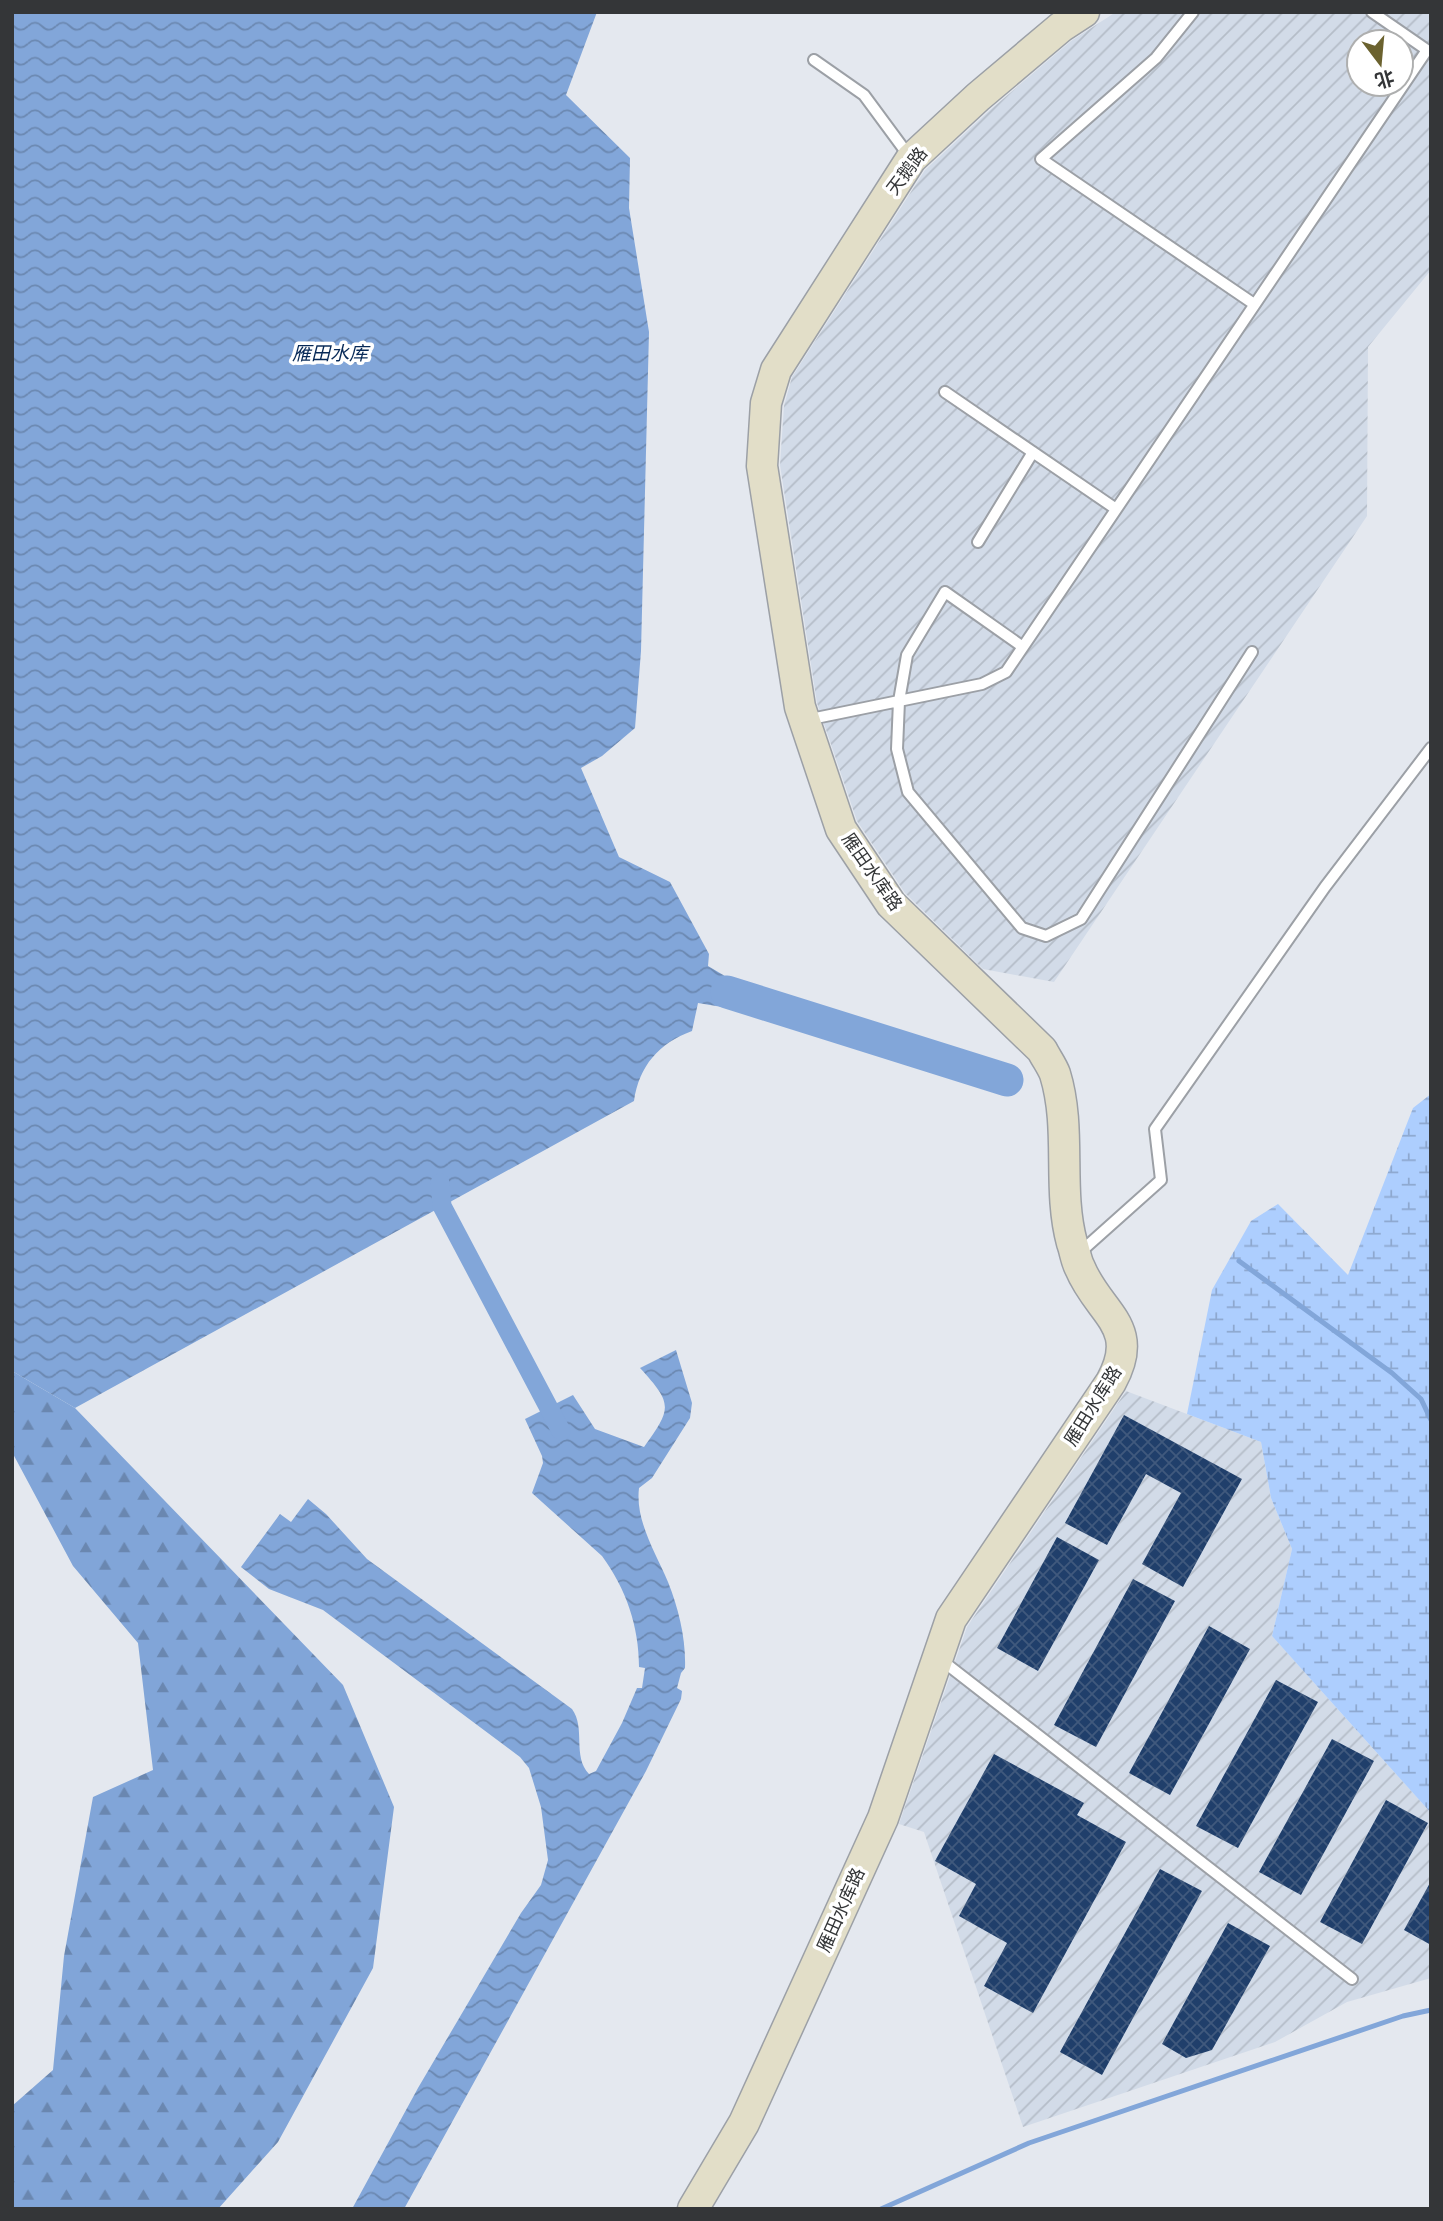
<svg xmlns="http://www.w3.org/2000/svg" width="1443" height="2221" font-family="'Source Sans 3','Noto Sans SC',sans-serif">
<style>
.industrial{fill:url(#industrial-furrows);fill-rule:evenodd}
.forest{fill:url(#forest-firs)}
.wetland{fill:url(#wetland-marsh)}
.water{fill:url(#water-waves)}
.lines{fill:none;stroke-linecap:round;stroke-linejoin:round}
.stream{stroke:#82a6d9;stroke-width:5}
.canal{stroke:#82a6d9;stroke-width:19}
.river{stroke:#82a6d9;stroke-width:33}
.building{fill:url(#building-cross-hatch)}
.lane-casing{stroke:#9ca0a6;stroke-width:14}
.secondary-casing{stroke:#9ca0a6;stroke-width:33}
.lane{stroke:#fff;stroke-width:10}
.secondary{stroke:#e2dec8;stroke-width:30}
.labels{text-anchor:middle;stroke-width:7;stroke-linejoin:round;paint-order:stroke}
.street-label{font-size:18px;fill:#343638;stroke:#fff}
.water-label{font-size:19px;font-style:italic;fill:#072957;stroke:#fff}
</style>
<defs>
<pattern id="industrial-furrows" width="10" height="10" patternUnits="userSpaceOnUse" patternTransform="scale(1.75)"><rect width="10" height="10" fill="#d2dbe8"/><path d="M-1 1l2-2M0 10L10 0M9 11l2-2" fill="none" stroke="#b5bdc8"/></pattern>
<pattern id="forest-firs" width="22" height="20" patternUnits="userSpaceOnUse" patternTransform="scale(1.75)"><rect width="22" height="20" fill="#81a5d8"/><path d="M5 1l3.5 6h-7zM16 11l3.5 6h-7z" fill="#6a87b0"/></pattern>
<pattern id="wetland-marsh" width="20" height="14" patternUnits="userSpaceOnUse" patternTransform="scale(1.75)"><rect width="20" height="14" fill="#adcefe"/><path d="M1 5h8M5 5V1M11 12h8M15 12V8" fill="none" stroke="#8ea8cf"/></pattern>
<pattern id="water-waves" width="16" height="10" patternUnits="userSpaceOnUse" patternTransform="scale(1.75)"><rect width="16" height="10" fill="#82a6d9"/><path d="M0 5q4-4 8 0t8 0" fill="none" stroke="#6b88b1"/></pattern>
<pattern id="building-cross-hatch" width="8" height="8" patternUnits="userSpaceOnUse" patternTransform="scale(1.75)"><rect width="8" height="8" fill="#203f6b"/><path d="M0 0l8 8M0 8l8-8" fill="none" stroke="#40597d"/></pattern>
</defs>
<rect width="100%" height="100%" fill="#e4e8ef"/>
<path class="industrial" d="M 1116,12 L 1431,12 L 1431,270 L 1368,347 L 1367,516 L 1054,982 L 983,969 L 905,893 L 857,821 L 817,703 L 780,465 L 784,406 L 792,377 L 925,170 L 990,110 L 1071,41 ZM 1359,42 L 1401,42 L 1401,84 L 1359,84 Z
M 1126,1391 L 1261,1442 L 1271,1498 L 1292,1549 L 1272,1636 L 1431,1813 L 1431,1978 L 1347,2002 L 1275,2042 L 1023,2127 L 924,1832 L 899,1824 L 967,1627 Z"/>
<path class="forest" d="M 12,1371 L 75,1408 L 343,1685 L 394,1807 L 373,1968 L 278,2142 L 218,2209 L 12,2209 L 12,2106 L 53,2070 L 64,1956 L 93,1797 L 153,1770 L 138,1643 L 73,1566 L 12,1452 Z"/>
<path class="wetland" d="M 1431,1094 L 1431,1813 L 1272,1636 L 1292,1549 L 1271,1498 L 1261,1442 L 1187,1414 L 1212,1290 L 1251,1221 L 1278,1204 L 1348,1275 L 1413,1108 Z"/>
<path class="water" d="M 12,12 L 597,12 L 566,95 L 630,158 L 629,208 L 649,332 L 641,651 L 635,728 L 602,756 L 581,768 L 619,857 L 670,882 L 709,954 L 708,966 L 730,979 L 722,1007 L 698,1003 L 692,1031 C 659,1043 639,1066 634,1101 L 75,1408 L 12,1371 Z
M 676,1350 L 692,1403 L 690,1418 L 652,1478 L 639,1488 C 635,1521 656,1553 668,1582 C 679,1610 686,1639 685,1668 L 681,1673 L 677,1688 L 682,1691 L 681,1699 L 646,1771 L 404,2209 L 352,2209 L 418,2088 L 521,1913 L 541,1885 L 548,1860 L 541,1807 L 529,1768 L 520,1757 L 323,1610 L 269,1589 L 241,1567 L 280,1514 L 291,1522 L 308,1499 L 326,1514 L 367,1559 L 572,1709 C 586,1728 572,1756 589,1774 L 596,1771 L 622,1723 L 637,1688 L 642,1688 L 645,1668 L 639,1667 C 639,1626 626,1589 602,1556 L 532,1493 L 543,1463 L 542,1456 L 525,1419 L 573,1395 L 595,1429 L 644,1447 C 672,1408 673,1404 640,1368 Z"/>
<g class="lines">
<path class="stream" d="M 1239,1261 L 1392,1373 L 1421,1399 L 1431,1420
M 881,2209 L 1029,2143 L 1403,2016 L 1431,2010"/>
<path class="canal" d="M 440,1183 L 442,1206 L 561,1431"/>
<path class="river" d="M 727,992 L 1007,1080"/>
</g>
<path class="building" d="M 1124,1415 L 1242,1479 L 1183,1587 L 1142,1564 L 1181,1493 L 1146,1474 L 1107,1545 L 1065,1523 Z
M 1057,1537 L 1099,1560 L 1038,1671 L 997,1648 Z
M 1133,1579 L 1175,1601 L 1096,1747 L 1054,1725 Z
M 1209,1626 L 1250,1649 L 1170,1795 L 1129,1773 Z
M 1276,1680 L 1318,1702 L 1238,1848 L 1196,1826 Z
M 1332,1739 L 1374,1761 L 1301,1895 L 1259,1872 Z
M 994,1754 L 1084,1803 L 1077,1815 L 1126,1842 L 1033,2013 L 984,1986 L 1007,1943 L 959,1916 L 976,1884 L 935,1861 Z
M 1386,1800 L 1428,1823 L 1362,1944 L 1320,1922 Z
M 1160,1869 L 1202,1891 L 1102,2075 L 1060,2052 Z
M 1431,1881 L 1431,1945 L 1404,1930 Z
M 1228,1923 L 1270,1946 L 1212,2050 L 1186,2058 L 1162,2044 Z"/>
<g class="lines">
<defs>
<path id="lane" d="M 1193,12 L 1156,58 L 1041,159 L 1254,304
M 814,60 L 864,95 L 909,156
M 945,392 L 1116,509
M 978,542 L 1033,452
M 1023,647 L 945,592 L 907,655 L 899,701 L 897,749 L 908,792 L 1022,928 L 1046,936 L 1081,919 L 1252,652
M 806,720 L 982,684 L 1006,672 L 1427,50 L 1372,12
M 1077,1255 L 1161,1180 L 1155,1129 L 1325,887 L 1431,748
M 940,1659 L 1352,1979"/>
<path id="secondary" d="M 693,2209 L 744,2123 L 883,1818 L 951,1619 L 1111,1382 C 1142,1326 1099,1314 1080,1268 C 1076,1261 1075,1251 1072,1243 C 1057,1188 1072,1129 1055,1074 C 1052,1066 1046,1058 1042,1050 L 891,904 L 841,829 L 800,707 L 762,466 L 766,403 L 776,370 L 911,159 L 978,97 L 1061,27 L 1084,12"/>
</defs>
<use href="#lane" class="lane-casing"/>
<use href="#secondary" class="secondary-casing"/>
<use href="#lane" class="lane"/>
<use href="#secondary" class="secondary"/>
</g>
<g class="labels">
<g class="street-label">
<text transform="translate(907 171) rotate(-53)" y="6">天鹅路</text>
<text transform="translate(872 872) rotate(55)" y="6">雁田水库路</text>
<text transform="translate(1093 1406) rotate(-58)" y="6">雁田水库路</text>
<text transform="translate(841 1910) rotate(-66)" y="6">雁田水库路</text>
</g>
<g class="water-label">
<text x="330" y="360">雁田水库</text>
</g>
</g>
<rect width="1443" height="2221" fill="none" stroke="#343638" stroke-width="28"/>
<g transform="translate(1380 63) rotate(164)"><circle r="33" fill="#ffffff" stroke="#aeafaf" stroke-width="2"/>
<path d="M0-5L12 26L0 18L-12 26Z" fill="#6b622f"/>
<text y="-10" font-size="19" font-weight="bold" text-anchor="middle" fill="#343638">北</text>
</g>
</svg>
